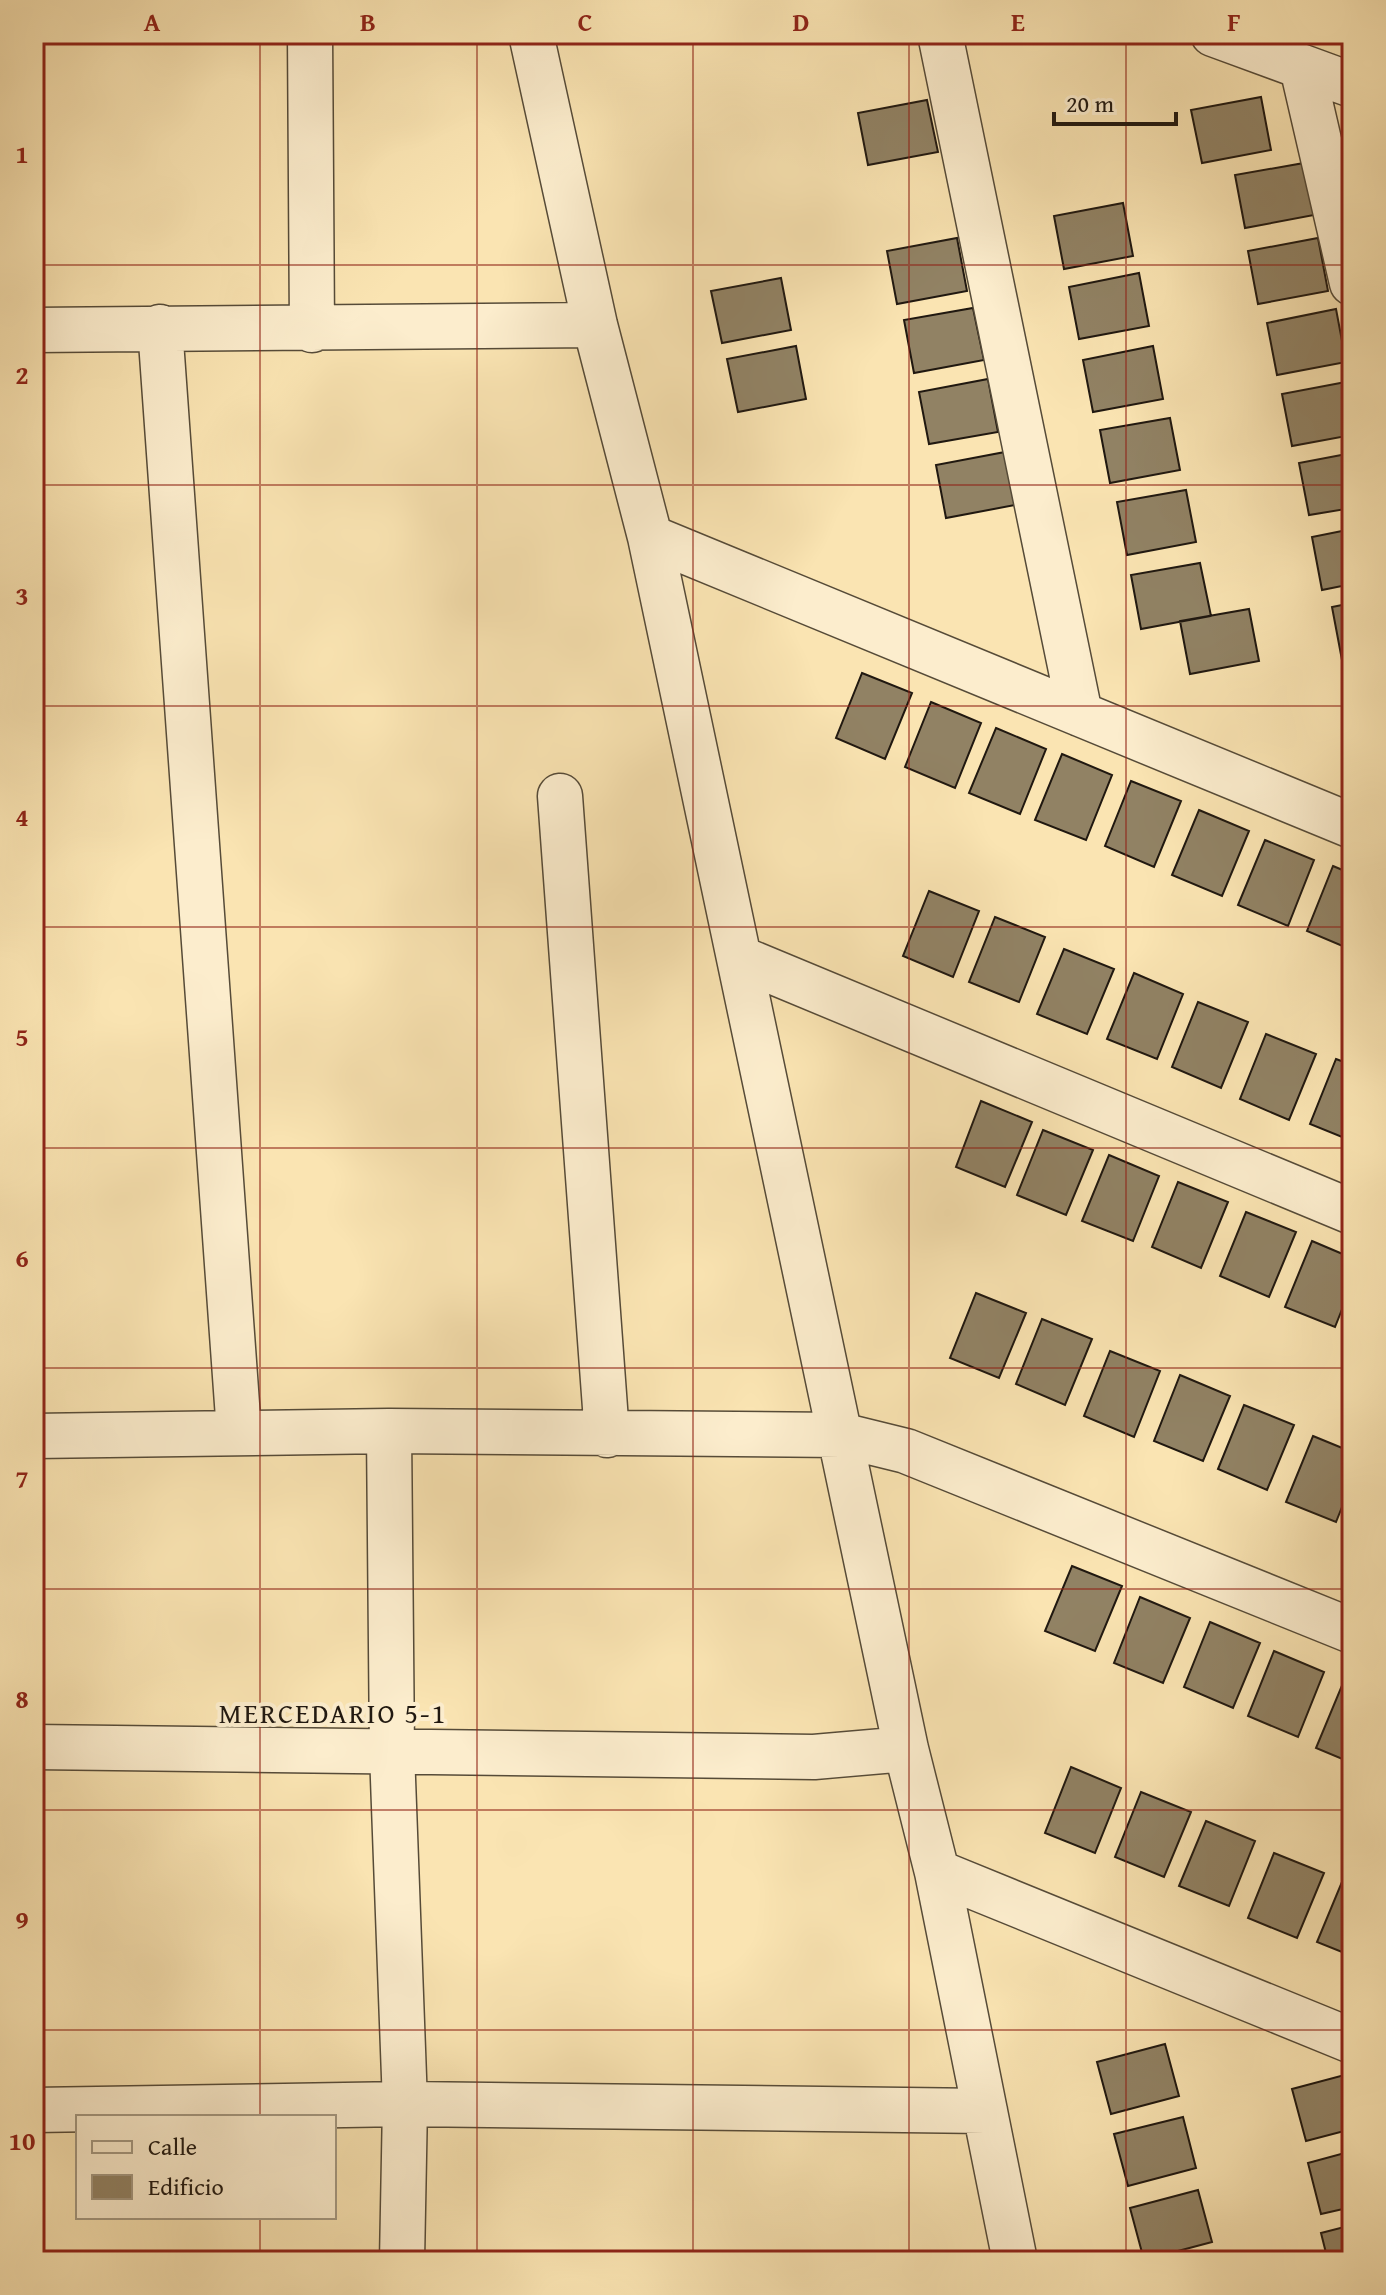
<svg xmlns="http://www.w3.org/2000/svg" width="1386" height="2295" font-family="'Gentium Book Plus',serif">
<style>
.building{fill:#918264;stroke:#201810;stroke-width:2}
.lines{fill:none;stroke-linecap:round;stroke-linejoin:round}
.minor-casing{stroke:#564b38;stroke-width:47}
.minor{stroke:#fcedcd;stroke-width:44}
.grid{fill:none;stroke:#8f2418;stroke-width:2;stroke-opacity:0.55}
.labels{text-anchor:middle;stroke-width:8;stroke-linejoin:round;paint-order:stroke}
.neighbourhood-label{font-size:28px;letter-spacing:2px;fill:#201810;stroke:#fcedcd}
.neatline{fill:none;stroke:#8f2418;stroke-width:3}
.grid-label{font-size:26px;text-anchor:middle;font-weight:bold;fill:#8f2418}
</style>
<rect width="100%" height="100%" fill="#fae4b2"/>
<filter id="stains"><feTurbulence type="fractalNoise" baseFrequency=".0025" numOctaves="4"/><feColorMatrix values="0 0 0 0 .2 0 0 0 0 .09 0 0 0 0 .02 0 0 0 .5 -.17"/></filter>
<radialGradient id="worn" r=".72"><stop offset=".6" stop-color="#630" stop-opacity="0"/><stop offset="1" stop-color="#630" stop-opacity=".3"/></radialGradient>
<path class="building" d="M 1261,97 L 1271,150 L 1202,163 L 1191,110 Z
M 927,100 L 938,152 L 868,165 L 858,113 Z
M 1304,163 L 1314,215 L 1245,228 L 1235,175 Z
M 1123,203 L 1133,256 L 1064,269 L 1054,216 Z
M 957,238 L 967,291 L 897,304 L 887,251 Z
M 1318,238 L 1328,291 L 1258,304 L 1248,251 Z
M 1139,273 L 1149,326 L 1079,339 L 1069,287 Z
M 781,278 L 791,330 L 722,343 L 711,291 Z
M 973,308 L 984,360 L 914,373 L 904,320 Z
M 1336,309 L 1346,362 L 1277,375 L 1267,323 Z
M 796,346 L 806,399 L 738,412 L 727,359 Z
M 1153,346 L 1163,399 L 1093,412 L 1083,360 Z
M 988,379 L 998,432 L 929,444 L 919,392 Z
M 1351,381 L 1352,435 L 1292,446 L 1282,394 Z
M 1170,418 L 1180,470 L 1110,483 L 1100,430 Z
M 1005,452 L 1015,505 L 946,518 L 936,465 Z
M 1352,453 L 1352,508 L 1309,515 L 1299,463 Z
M 1186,490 L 1196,542 L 1127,555 L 1117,502 Z
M 1352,529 L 1352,584 L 1322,590 L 1312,537 Z
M 1200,563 L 1211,616 L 1141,629 L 1131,575 Z
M 1352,603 L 1352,658 L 1342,660 L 1332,607 Z
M 1249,609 L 1259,661 L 1190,674 L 1180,621 Z
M 862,673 L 912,693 L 885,759 L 836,738 Z
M 931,702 L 981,723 L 955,788 L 905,767 Z
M 996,728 L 1046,749 L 1020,814 L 969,793 Z
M 1062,754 L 1112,775 L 1086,840 L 1035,820 Z
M 1131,781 L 1181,801 L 1154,867 L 1105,846 Z
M 1199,810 L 1249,831 L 1222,896 L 1172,875 Z
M 1265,840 L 1314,860 L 1288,926 L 1238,905 Z
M 1333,866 L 1352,874 L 1352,950 L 1307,931 Z
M 929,891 L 979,911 L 953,977 L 903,956 Z
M 995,917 L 1045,937 L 1019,1002 L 969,982 Z
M 1064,949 L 1114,969 L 1087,1034 L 1037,1014 Z
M 1134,973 L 1183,994 L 1157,1059 L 1107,1039 Z
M 1198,1002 L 1248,1022 L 1221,1088 L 1172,1067 Z
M 1266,1034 L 1316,1054 L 1289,1120 L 1240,1099 Z
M 1336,1059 L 1352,1065 L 1352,1141 L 1310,1124 Z
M 981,1101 L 1032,1122 L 1005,1187 L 956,1167 Z
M 1043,1130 L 1093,1150 L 1066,1215 L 1017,1195 Z
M 1109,1155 L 1159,1176 L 1133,1241 L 1082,1221 Z
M 1178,1182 L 1228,1202 L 1201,1268 L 1152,1247 Z
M 1246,1212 L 1296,1232 L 1269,1297 L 1220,1276 Z
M 1312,1241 L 1352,1258 L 1352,1284 L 1335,1327 L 1285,1307 Z
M 976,1293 L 1026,1313 L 999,1378 L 950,1358 Z
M 1042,1319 L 1092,1339 L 1065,1405 L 1016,1384 Z
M 1110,1351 L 1160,1371 L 1134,1437 L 1084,1416 Z
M 1180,1375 L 1230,1396 L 1203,1461 L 1154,1441 Z
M 1244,1405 L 1294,1425 L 1267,1490 L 1218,1469 Z
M 1313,1436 L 1352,1452 L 1352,1482 L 1336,1522 L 1286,1502 Z
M 1072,1566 L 1122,1586 L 1095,1651 L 1045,1631 Z
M 1140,1597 L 1190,1618 L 1163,1683 L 1114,1663 Z
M 1210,1622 L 1260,1643 L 1233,1708 L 1184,1687 Z
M 1274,1651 L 1324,1672 L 1298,1737 L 1248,1716 Z
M 1343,1683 L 1352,1687 L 1352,1763 L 1316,1748 Z
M 1071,1767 L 1121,1788 L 1095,1853 L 1045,1833 Z
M 1141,1792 L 1191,1812 L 1164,1877 L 1115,1857 Z
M 1206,1821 L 1255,1841 L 1229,1906 L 1179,1886 Z
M 1274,1853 L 1324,1873 L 1297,1938 L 1248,1918 Z
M 1344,1877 L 1352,1880 L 1352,1956 L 1317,1942 Z
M 1165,2044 L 1179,2096 L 1111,2114 L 1097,2062 Z
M 1352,2073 L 1352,2129 L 1306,2141 L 1292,2089 Z
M 1183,2117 L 1196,2168 L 1128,2186 L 1114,2134 Z
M 1352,2151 L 1352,2207 L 1321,2214 L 1308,2163 Z
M 1198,2190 L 1212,2242 L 1144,2260 L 1130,2208 Z
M 1352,2225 L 1352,2261 L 1328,2261 L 1321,2233 Z"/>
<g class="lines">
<defs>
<path id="minor" d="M 310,34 L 312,330
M 531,34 L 595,325 L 650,537 L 906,1749 L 937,1872 L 1015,2261
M 940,34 L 1080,714
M 1213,34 L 1352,85
M 1302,67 L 1352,283
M 160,327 L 239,1432
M 34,330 L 595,325
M 650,537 L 1352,826
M 560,796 L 607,1435
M 742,959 L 1352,1212
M 389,1431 L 392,1752 L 405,2104 L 402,2261
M 34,1436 L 389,1431 L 841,1435 L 906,1451 L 1352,1631
M 34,1747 L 814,1757 L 906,1749
M 937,1872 L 1352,2041
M 34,2110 L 405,2104 L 985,2111"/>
</defs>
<use href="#minor" class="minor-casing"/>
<use href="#minor" class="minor"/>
</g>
<path class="grid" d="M 260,34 L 260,2117M 477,34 L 477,2261M 693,34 L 693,2261M 909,34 L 909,2261M 1126,34 L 1126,2261M 34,265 L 1352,265M 34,485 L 1352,485M 34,706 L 1352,706M 34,927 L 1352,927M 34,1148 L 1352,1148M 34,1368 L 1352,1368M 34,1589 L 1352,1589M 34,1810 L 1352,1810M 34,2030 L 1352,2030M 260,2217 L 260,2261"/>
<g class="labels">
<g class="neighbourhood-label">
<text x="333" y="1723">MERCEDARIO 5-1</text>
</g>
</g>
<rect width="1386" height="2295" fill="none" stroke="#fae4b2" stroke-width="88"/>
<rect x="76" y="2115" width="260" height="104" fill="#fcedcd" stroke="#a49881" stroke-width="2"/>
<rect x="92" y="2141" width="40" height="12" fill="#fcedcd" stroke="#a49881" stroke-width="2"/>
<text x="148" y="2155" font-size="24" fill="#201810">Calle</text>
<rect x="92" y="2175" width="40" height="24" fill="#918264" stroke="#a49881" stroke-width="2"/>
<text x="148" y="2195" font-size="24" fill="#201810">Edificio</text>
<path d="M1054 112v12h122v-12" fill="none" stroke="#201810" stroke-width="4"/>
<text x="1066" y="112" font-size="24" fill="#201810" stroke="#fcedcd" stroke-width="6" paint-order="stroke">20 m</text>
<rect x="44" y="44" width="1298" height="2207" class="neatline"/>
<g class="grid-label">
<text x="152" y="31">A</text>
<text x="368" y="31">B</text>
<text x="585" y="31">C</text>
<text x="801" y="31">D</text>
<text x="1018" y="31">E</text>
<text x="1234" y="31">F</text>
<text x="22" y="163">1</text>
<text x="22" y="384">2</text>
<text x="22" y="605">3</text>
<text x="22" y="826">4</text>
<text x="22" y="1046">5</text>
<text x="22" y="1267">6</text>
<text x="22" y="1488">7</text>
<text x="22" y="1708">8</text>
<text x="22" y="1929">9</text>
<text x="22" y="2150">10</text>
</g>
<rect width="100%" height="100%" filter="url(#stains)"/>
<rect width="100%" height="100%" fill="url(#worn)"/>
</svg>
